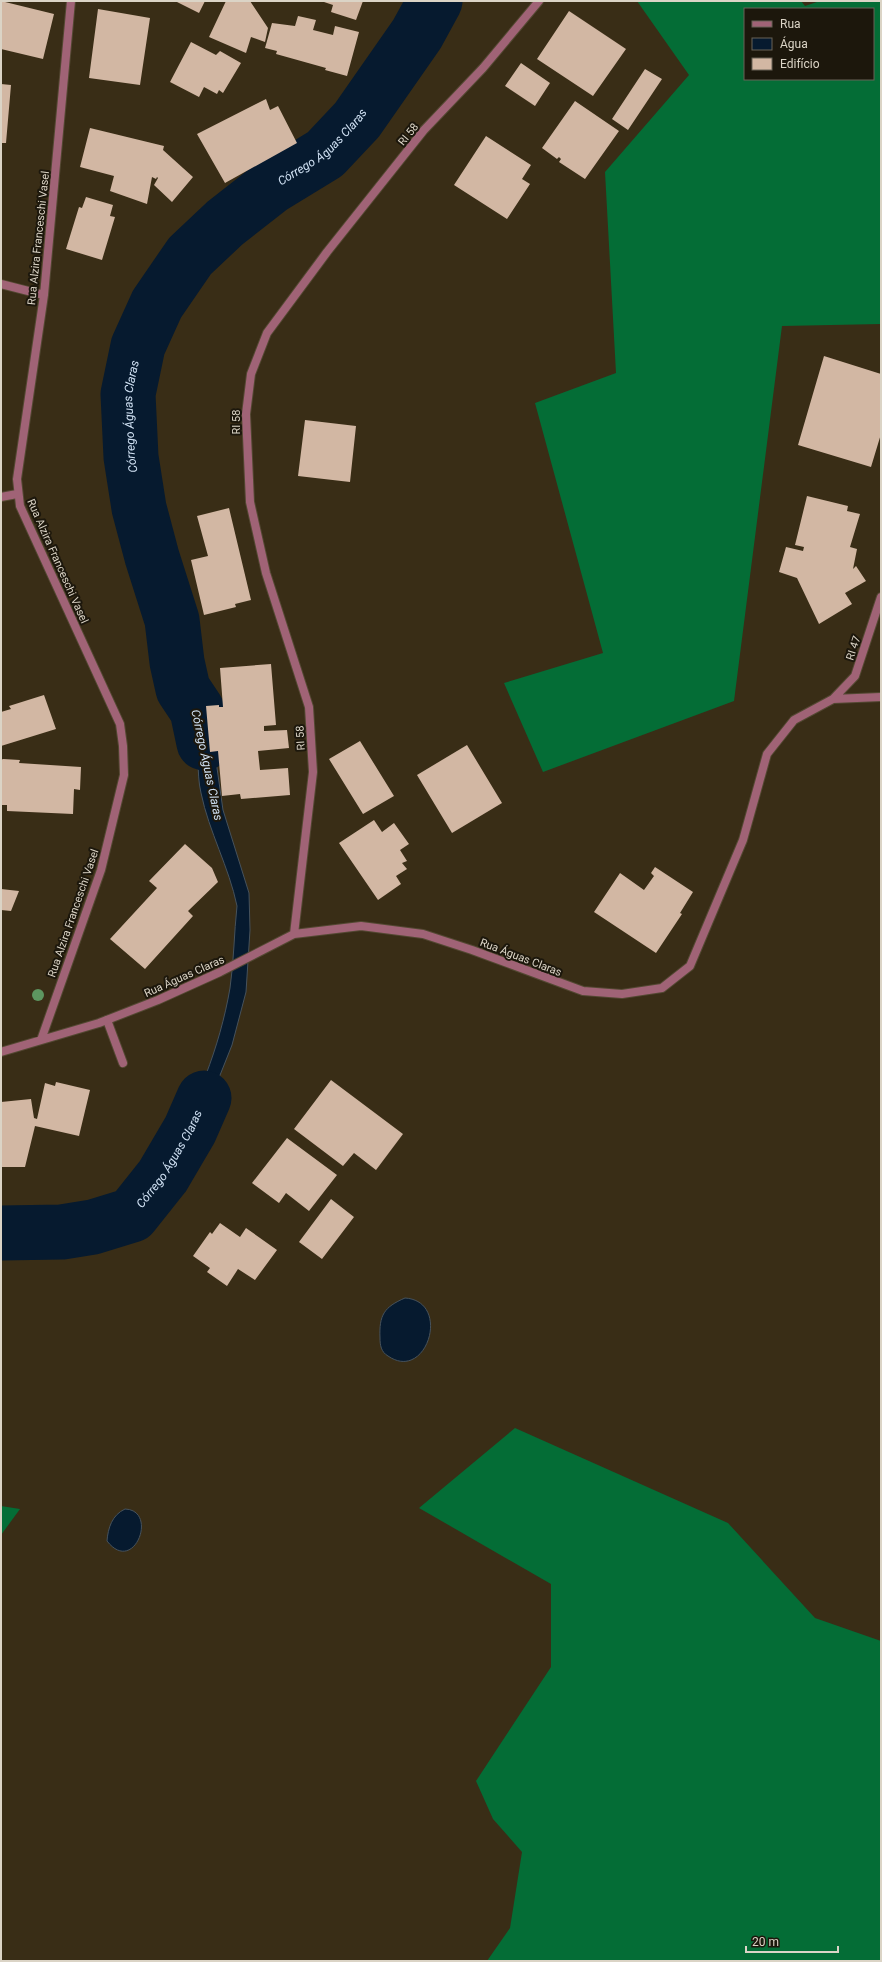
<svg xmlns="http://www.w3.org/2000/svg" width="882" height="1962" font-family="Roboto,sans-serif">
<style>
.forest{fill:#046d36;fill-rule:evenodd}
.water{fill:#061a2f;stroke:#46525c}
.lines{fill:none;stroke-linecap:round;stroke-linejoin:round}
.river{stroke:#061a2f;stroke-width:55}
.building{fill:#d2b7a3}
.lane-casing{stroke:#534832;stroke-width:10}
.street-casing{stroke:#534832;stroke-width:10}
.lane{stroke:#a06376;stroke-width:8}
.street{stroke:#a06376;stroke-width:8}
.tree{fill:#5d9660}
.labels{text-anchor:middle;stroke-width:4;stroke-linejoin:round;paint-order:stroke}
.street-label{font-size:11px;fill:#dbd4c6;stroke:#1c170c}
.water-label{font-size:12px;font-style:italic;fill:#d0e1f3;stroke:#1c170c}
</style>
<rect width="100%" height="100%" fill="#392d16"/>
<path class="forest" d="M 637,1 L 801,1 L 805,6 L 820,1 L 881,1 L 881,324 L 782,326 L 734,701 L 543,772 L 504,683 L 603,653 L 535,403 L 616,373 L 605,172 L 689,75 ZM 745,9 L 873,9 L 873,79 L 745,79 Z
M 515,1428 L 728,1523 L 815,1618 L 881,1641 L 881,1961 L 487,1961 L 510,1928 L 522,1852 L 493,1819 L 476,1781 L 551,1667 L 551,1584 L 419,1508 Z
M 1,1506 L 20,1509 L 1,1535 Z"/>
<path class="water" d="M 180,673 L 182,676 L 185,686 L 196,693 L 200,700 L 209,753 L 215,754 L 223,810 L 249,893 L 250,930 L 246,992 L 232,1045 L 197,1133 L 172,1173 L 167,1157 C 196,1106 220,1047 230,988 C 234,961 234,933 237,906 C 229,867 209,832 201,793 C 196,772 200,749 195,727 C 192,712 174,686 180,673 Z
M 156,1174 L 161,1189 L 149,1205 L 131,1221 L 87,1236 L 61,1238 L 1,1237 L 1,1224 L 69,1226 L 124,1210 L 138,1198 Z
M 405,1298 C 452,1301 427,1383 388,1356 C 381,1352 380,1345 380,1338 C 379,1315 384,1307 405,1298 Z
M 125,1509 C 159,1510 134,1576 107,1541 C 108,1528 112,1515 125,1509 Z"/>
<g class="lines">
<g class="river">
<path id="s1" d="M 204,743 L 197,710 L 183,689 L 177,662 L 172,620 L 152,557 L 139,508 L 131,457 L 128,394 L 138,346 L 157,304 L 190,256 L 225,223 L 271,187 L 325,154 L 357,120 L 417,34 L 435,1"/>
<path id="s2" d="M 1,1233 L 62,1232 L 93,1227 L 132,1215 L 163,1176 L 190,1130 L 204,1098"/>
</g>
</g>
<path class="building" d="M 1,1 L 54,14 L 43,59 L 1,49 Z
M 175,1 L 205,1 L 199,13 Z
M 226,1 L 250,1 L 268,28 L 265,42 L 251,37 L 246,53 L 209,37 Z
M 321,1 L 363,1 L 356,20 L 331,12 L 333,5 Z
M 98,9 L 150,18 L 140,85 L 89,78 Z
M 569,11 L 626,49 L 593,96 L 537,59 Z
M 298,16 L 316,20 L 313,30 L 333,35 L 335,26 L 359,32 L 347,76 L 325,70 L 326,68 L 276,54 L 277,51 L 265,48 L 272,23 L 295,26 Z
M 191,42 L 216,55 L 220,51 L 241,63 L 223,93 L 219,90 L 217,94 L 204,87 L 199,97 L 170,82 Z
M 521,63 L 550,83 L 535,106 L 505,86 Z
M 645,69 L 662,79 L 628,130 L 612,119 Z
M 1,84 L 11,85 L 6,143 L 1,143 Z
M 266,99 L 270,110 L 278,106 L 297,143 L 225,183 L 197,134 Z
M 575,101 L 619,131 L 585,179 L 559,162 L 561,159 L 559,157 L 557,159 L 542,148 Z
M 90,128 L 164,146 L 163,150 L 193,177 L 172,202 L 154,185 L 158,178 L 157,177 L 156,179 L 152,177 L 147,204 L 110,191 L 114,176 L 80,167 Z
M 486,136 L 531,165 L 522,179 L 530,184 L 507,219 L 454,185 Z
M 86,197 L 113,205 L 110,216 L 115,217 L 102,260 L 66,249 L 79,207 L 82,208 Z
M 824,356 L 881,374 L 881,434 L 871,467 L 798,445 Z
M 305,420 L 356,426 L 350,482 L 298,476 Z
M 807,496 L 848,506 L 847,511 L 860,514 L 850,547 L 857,549 L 853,569 L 856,566 L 866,581 L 845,593 L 852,604 L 819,624 L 797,578 L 779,572 L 786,547 L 803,551 L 804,547 L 795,545 Z
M 229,508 L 251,600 L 235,604 L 236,607 L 204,615 L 191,560 L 208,556 L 197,516 Z
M 271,664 L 276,725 L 264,726 L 264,731 L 287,730 L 289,748 L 258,751 L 260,770 L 288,768 L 290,795 L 241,799 L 240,794 L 222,796 L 218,751 L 210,752 L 206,706 L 219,705 L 219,707 L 223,707 L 220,668 Z
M 44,695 L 56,729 L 1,746 L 1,712 L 11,709 L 9,706 Z
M 360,741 L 394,796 L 363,814 L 329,759 Z
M 467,745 L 502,803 L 452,833 L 417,775 Z
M 3,759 L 20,760 L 19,763 L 81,767 L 80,790 L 74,789 L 73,814 L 7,811 L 7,805 L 1,805 L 1,760 Z
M 374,820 L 382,832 L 394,823 L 409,844 L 400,850 L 407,861 L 402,863 L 407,869 L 396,876 L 401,884 L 378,900 L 339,843 Z
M 185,844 L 212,868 L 218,882 L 188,911 L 193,916 L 145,969 L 110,939 L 157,888 L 149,881 Z
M 655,867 L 693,892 L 680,913 L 682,914 L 656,953 L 594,912 L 620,873 L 644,890 L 654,876 L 651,873 Z
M 1,889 L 19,891 L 11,911 L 1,910 Z
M 331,1080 L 403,1134 L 376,1170 L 354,1153 L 343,1166 L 294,1129 Z
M 56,1082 L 90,1090 L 79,1136 L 35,1126 L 25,1167 L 1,1167 L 1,1102 L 31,1099 L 34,1118 L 37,1119 L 45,1083 L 55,1086 Z
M 287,1138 L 337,1175 L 309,1211 L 286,1193 L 279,1203 L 252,1183 Z
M 331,1199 L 354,1217 L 322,1259 L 299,1242 Z
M 220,1223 L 240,1237 L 246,1228 L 277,1250 L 255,1280 L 238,1269 L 227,1286 L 207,1272 L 210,1268 L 193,1256 L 210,1232 L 212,1234 Z"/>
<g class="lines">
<defs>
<path id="lane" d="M 107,1020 L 123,1063"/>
<path id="street" d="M 1,284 L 44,295
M 1,497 L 17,494
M 833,699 L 855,676 L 881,597
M 294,934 L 313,772 L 309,707 L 266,573 L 250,502 L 246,414 L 251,374 L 267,333 L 327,252 L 424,130 L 483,68 L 539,1
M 41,1040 L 101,870 L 124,775 L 123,746 L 120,724 L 20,506 L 17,479 L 44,295 L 71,1
M 1,1052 L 99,1023 L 158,1000 L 220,972 L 294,934 L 361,926 L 423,934 L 472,950 L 583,991 L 622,994 L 662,988 L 690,966 L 743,840 L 767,754 L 794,720 L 833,699 L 881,697"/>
</defs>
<use href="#lane" class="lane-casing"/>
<use href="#street" class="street-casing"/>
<use href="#lane" class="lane"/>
<use href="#street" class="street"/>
</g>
<circle class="tree" cx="38" cy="995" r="6"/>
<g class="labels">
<g class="street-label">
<text transform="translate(408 134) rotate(-51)" y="4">RI 58</text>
<text transform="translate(38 238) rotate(-84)" y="4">Rua Alzira Franceschi Vasel</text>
<text transform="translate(236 422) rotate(-90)" y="4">RI 58</text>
<text transform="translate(58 561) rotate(66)" y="4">Rua Alzira Franceschi Vasel</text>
<text transform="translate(853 648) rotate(-72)" y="4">RI 47</text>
<text transform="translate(300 738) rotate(-93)" y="4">RI 58</text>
<text transform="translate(73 913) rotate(-71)" y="4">Rua Alzira Franceschi Vasel</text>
<text transform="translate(521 957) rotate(21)" y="4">Rua Águas Claras</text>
<text transform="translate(184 976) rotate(-24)" y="4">Rua Águas Claras</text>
</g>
<g class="water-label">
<text dy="4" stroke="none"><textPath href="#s1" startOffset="686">Córrego Águas Claras</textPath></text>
<text dy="4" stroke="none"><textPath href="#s1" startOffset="338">Córrego Águas Claras</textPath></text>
<text transform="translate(207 765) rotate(78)" y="4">Córrego Águas Claras</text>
<text dy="4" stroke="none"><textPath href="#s2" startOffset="201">Córrego Águas Claras</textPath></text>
</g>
</g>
<rect width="882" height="1962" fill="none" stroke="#dbd4c6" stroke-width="4"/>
<rect x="744" y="8" width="130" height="72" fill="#1c170c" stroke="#686356"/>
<rect x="752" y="21" width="20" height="6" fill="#a06376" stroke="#686356"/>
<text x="780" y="28" font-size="12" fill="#dbd4c6">Rua</text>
<rect x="752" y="38" width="20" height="12" fill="#061a2f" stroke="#686356"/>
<text x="780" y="48" font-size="12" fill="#dbd4c6">Água</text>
<rect x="752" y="58" width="20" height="12" fill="#d2b7a3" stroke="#686356"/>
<text x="780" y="68" font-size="12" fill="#dbd4c6">Edifício</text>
<path d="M746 1946v6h92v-6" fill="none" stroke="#dbd4c6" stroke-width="2"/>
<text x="752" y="1946" font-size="12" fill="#dbd4c6" stroke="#1c170c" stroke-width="3" paint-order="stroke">20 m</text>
</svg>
